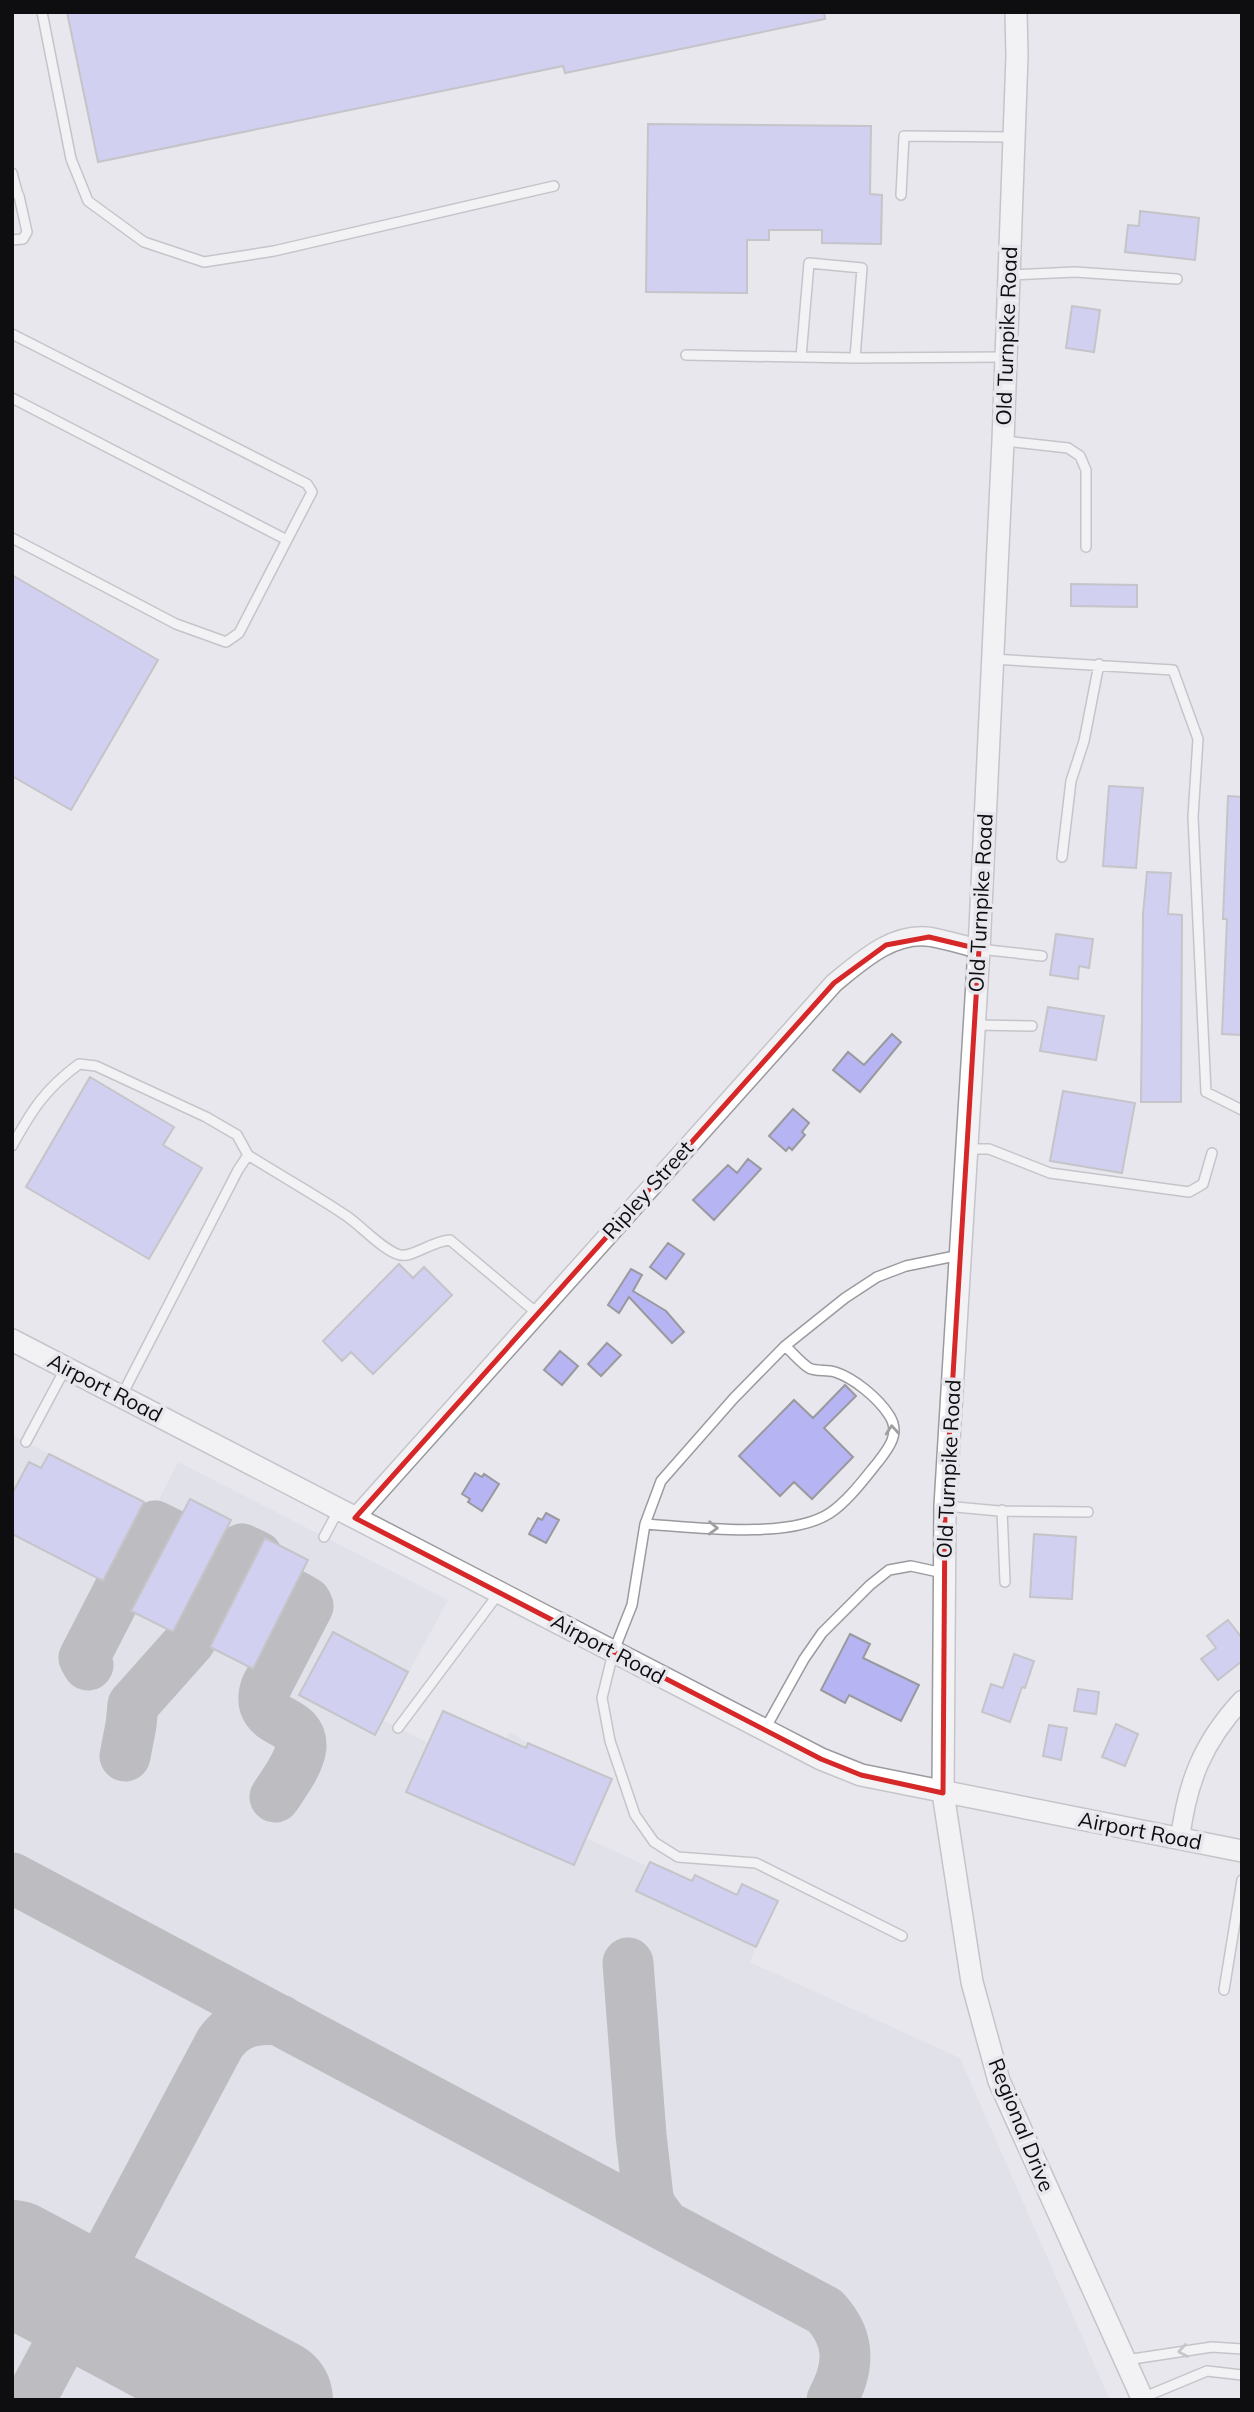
<svg xmlns="http://www.w3.org/2000/svg" width="1254" height="2412" font-family="Mulish,sans-serif">
<style>
.built{fill:#dadae7}
.lines{fill:none;stroke-linecap:round;stroke-linejoin:round}
.taxiway{stroke:#88888c;stroke-width:51}
.runway{stroke:#88888c;stroke-width:124}
.building{fill:#b7b4f3;stroke:#99999e;stroke-width:2}
.service-casing{stroke:#9a9a9f;stroke-width:12}
.minor-casing{stroke:#9a9a9f;stroke-width:21}
.tertiary-casing{stroke:#9a9a9f;stroke-width:24}
.service{stroke:#fff;stroke-width:9}
.minor{stroke:#fff;stroke-width:18}
.tertiary{stroke:#fff;stroke-width:21}
.oneway{stroke:#9f9f9f}
.marked{fill:none;stroke:#d62828;stroke-width:5;stroke-linejoin:round}
.labels{text-anchor:middle;stroke-width:7;stroke-linejoin:round;paint-order:stroke}
.street-label{font-size:21px;fill:#0e0e10;stroke:#e7e7ed}
</style>
<rect width="100%" height="100%" fill="#e7e7ed"/>
<path class="built" d="M 12,1435 L 155,1507 L 178,1462 L 448,1600 L 383,1720 L 429,1743 L 443,1711 L 506,1739 L 510,1732 L 528,1743 L 612,1779 L 586,1838 L 647,1866 L 636,1892 L 756,1947 L 750,1962 L 960,2058 L 1110,2400 L 12,2400 Z"/>
<g class="lines">
<path class="taxiway" d="M 88,1665 L 84,1658 L 151,1528 L 155,1526 L 171,1534
M 125,1756 L 131,1725 L 133,1705 L 190,1641 L 238,1551 L 242,1549 L 257,1556
M 275,1797 C 284,1783 299,1764 301,1747 C 303,1715 253,1727 266,1687 L 308,1606 L 306,1602 L 294,1595
M 12,1878 L 825,2311 C 851,2339 850,2367 832,2400
M 628,1963 L 641,2135 L 648,2197 L 651,2207 L 665,2226
M 30,2400 L 220,2043 C 236,2021 255,2018 280,2020"/>
<path class="runway" d="M 12,2262 L 271,2400"/>
</g>
<path class="building" d="M 67,12 L 824,12 L 825,19 L 565,73 L 563,66 L 98,162 Z
M 648,124 L 871,126 L 870,194 L 882,195 L 881,244 L 822,243 L 822,230 L 769,230 L 769,240 L 747,240 L 747,293 L 646,292 Z
M 1140,211 L 1199,218 L 1195,260 L 1125,252 L 1128,225 L 1139,226 Z
M 1072,306 L 1100,310 L 1094,352 L 1066,348 Z
M 12,575 L 158,660 L 71,810 L 12,776 Z
M 1071,584 L 1137,585 L 1137,607 L 1071,606 Z
M 1109,786 L 1143,788 L 1136,868 L 1103,866 Z
M 1228,796 L 1242,797 L 1242,1035 L 1222,1034 L 1227,919 L 1223,919 Z
M 1147,872 L 1171,873 L 1168,914 L 1182,915 L 1181,1102 L 1141,1102 L 1143,914 Z
M 1056,934 L 1093,939 L 1089,968 L 1079,966 L 1078,979 L 1050,975 Z
M 1048,1007 L 1104,1016 L 1096,1060 L 1040,1051 Z
M 892,1034 L 901,1042 L 860,1092 L 833,1070 L 848,1052 L 864,1065 Z
M 90,1077 L 174,1127 L 163,1145 L 202,1168 L 149,1259 L 26,1187 Z
M 1063,1091 L 1135,1103 L 1122,1173 L 1050,1161 Z
M 793,1109 L 809,1123 L 802,1132 L 805,1135 L 792,1150 L 789,1147 L 786,1151 L 769,1136 Z
M 748,1159 L 761,1169 L 714,1220 L 693,1200 L 728,1165 L 737,1173 Z
M 668,1243 L 684,1254 L 666,1279 L 650,1267 Z
M 399,1264 L 413,1278 L 424,1267 L 452,1295 L 373,1374 L 351,1352 L 342,1361 L 323,1341 Z
M 631,1269 L 642,1275 L 633,1291 L 666,1311 L 684,1332 L 672,1343 L 629,1297 L 619,1313 L 608,1305 Z
M 607,1343 L 621,1355 L 601,1376 L 588,1364 Z
M 560,1351 L 578,1366 L 562,1385 L 544,1370 Z
M 845,1385 L 856,1396 L 824,1428 L 853,1457 L 812,1499 L 794,1482 L 780,1496 L 739,1456 L 794,1400 L 813,1418 Z
M 49,1454 L 144,1502 L 103,1581 L 12,1534 L 12,1494 L 29,1462 L 41,1468 Z
M 475,1473 L 482,1477 L 484,1474 L 499,1484 L 482,1511 L 468,1502 L 470,1499 L 462,1494 Z
M 190,1499 L 231,1520 L 173,1632 L 131,1611 Z
M 546,1513 L 559,1520 L 546,1543 L 529,1534 L 538,1518 L 542,1520 Z
M 1034,1534 L 1076,1537 L 1072,1599 L 1030,1597 Z
M 265,1538 L 308,1560 L 253,1669 L 210,1647 Z
M 1228,1620 L 1242,1638 L 1242,1661 L 1218,1680 L 1201,1659 L 1216,1648 L 1207,1636 Z
M 333,1632 L 408,1672 L 375,1735 L 299,1695 Z
M 850,1634 L 870,1644 L 863,1658 L 919,1685 L 901,1721 L 849,1695 L 845,1703 L 821,1690 Z
M 1014,1654 L 1034,1661 L 1025,1688 L 1022,1687 L 1010,1722 L 982,1712 L 991,1684 L 1003,1688 Z
M 1078,1689 L 1099,1692 L 1096,1714 L 1074,1711 Z
M 443,1711 L 526,1748 L 528,1743 L 612,1779 L 574,1865 L 406,1792 Z
M 1116,1724 L 1138,1734 L 1125,1766 L 1102,1757 Z
M 1049,1725 L 1067,1728 L 1061,1760 L 1043,1756 Z
M 650,1862 L 692,1881 L 695,1875 L 737,1895 L 742,1884 L 778,1901 L 756,1947 L 636,1891 Z"/>
<g class="lines">
<defs>
<path id="service" d="M 42,12 L 71,159 L 88,201 L 144,242 L 204,262 L 274,251 L 554,186
M 12,173 L 18,195
M 12,190 L 19,196 L 27,232 L 23,239 L 12,240
M 901,195 L 904,136 L 1013,137
M 1011,275 L 1075,272 L 1177,279
M 12,334 L 307,484 L 312,492 L 287,540 L 12,398
M 686,355 L 855,358 L 1006,357
M 801,357 L 809,263 L 862,268 L 855,358
M 1005,441 L 1068,448 L 1080,456 L 1086,470 L 1086,547
M 12,538 L 176,624 L 226,642 L 239,633 L 287,540
M 993,659 L 1173,670 L 1198,739 L 1193,817 L 1206,1092 L 1242,1110
M 1062,857 L 1071,781 L 1084,741 L 1099,664
M 979,949 L 1042,956
M 975,1025 L 1032,1026
M 12,1146 C 32,1110 45,1089 79,1064 L 96,1066 L 206,1117 L 237,1135 L 248,1155 L 238,1170 L 122,1395
M 969,1149 L 989,1149 L 1050,1173 L 1189,1192 L 1203,1184 L 1212,1153
M 248,1155 C 281,1176 316,1195 348,1217 C 362,1227 384,1251 400,1255 C 412,1258 432,1241 450,1240 L 538,1314
M 26,1442 L 65,1369
M 945,1506 L 999,1511 L 1088,1512
M 1002,1510 L 1005,1582
M 645,1524 C 693,1527 789,1540 830,1513 C 848,1501 864,1479 878,1462 C 889,1448 901,1433 889,1415 C 878,1398 854,1378 835,1372 C 827,1369 816,1372 809,1368 C 801,1363 793,1353 785,1346
M 324,1537 L 338,1511
M 398,1728 L 499,1593
M 765,1729 L 804,1659 L 822,1633 L 870,1585 L 889,1570 L 911,1566 L 943,1573
M 902,1936 L 756,1863 L 678,1857 L 654,1842 L 635,1815 L 610,1741 L 602,1698 L 613,1653 L 632,1605 L 645,1524 L 661,1481 L 734,1398 L 785,1346 L 845,1298 L 877,1277 L 906,1266 L 960,1255
M 1224,1990 L 1242,1880
M 1126,2360 L 1212,2347 L 1242,2349
M 1142,2398 L 1207,2371 L 1242,2375"/>
<path id="minor" d="M 355,1518 L 834,983 C 861,961 893,931 931,937 C 947,940 964,945 979,949
M 1180,1839 C 1187,1782 1203,1742 1242,1700"/>
<path id="tertiary" d="M 1016,12 L 1017,56 L 1003,441 L 979,949 L 945,1506 L 943,1793 L 972,1982 L 999,2081 L 1143,2400
M 12,1340 L 821,1759 L 861,1775 L 1242,1851"/>
</defs>
<use href="#service" class="service-casing"/>
<use href="#minor" class="minor-casing"/>
<use href="#tertiary" class="tertiary-casing"/>
<use href="#service" class="service"/>
<use href="#minor" class="minor"/>
<use href="#tertiary" class="tertiary"/>
</g>
<defs><path id="oneway-chevron" d="M-2-3.5L2.5 0L-2 3.5" fill="none" stroke-width="1.6" stroke-linecap="round" stroke-linejoin="round" transform="scale(1.75)"/></defs>
<g class="oneway">
<use href="#oneway-chevron" transform="translate(892 1430) rotate(-95)"/>
<use href="#oneway-chevron" transform="translate(713 1528) rotate(2)"/>
<use href="#oneway-chevron" transform="translate(1183 2351) rotate(171)"/>
</g>
<path d="M0 0H1254V2412H0ZM 929,937 L 979,949 L 945,1506 L 943,1793 L 861,1775 L 821,1759 L 355,1518 L 834,983 L 886,945 Z" fill="#e7e7ed" fill-opacity=".55" fill-rule="evenodd"/>
<path class="marked" d="M 929,937 L 979,949 L 945,1506 L 943,1793 L 861,1775 L 821,1759 L 355,1518 L 834,983 L 886,945 Z"/>
<g class="labels">
<g class="street-label">
<text transform="translate(1007 336) rotate(-88)" y="7">Old Turnpike Road</text>
<text transform="translate(981 903) rotate(-87)" y="7">Old Turnpike Road</text>
<text transform="translate(648 1190) rotate(-48)" y="7">Ripley Street</text>
<text transform="translate(105 1388) rotate(27)" y="7">Airport Road</text>
<text transform="translate(949 1469) rotate(-87)" y="7">Old Turnpike Road</text>
<text transform="translate(608 1649) rotate(28)" y="7">Airport Road</text>
<text transform="translate(1140 1831) rotate(11)" y="7">Airport Road</text>
<text transform="translate(1021 2125) rotate(68)" y="7">Regional Drive</text>
</g>
</g>
<rect width="1254" height="2412" fill="none" stroke="#0e0e10" stroke-width="28"/>
</svg>
